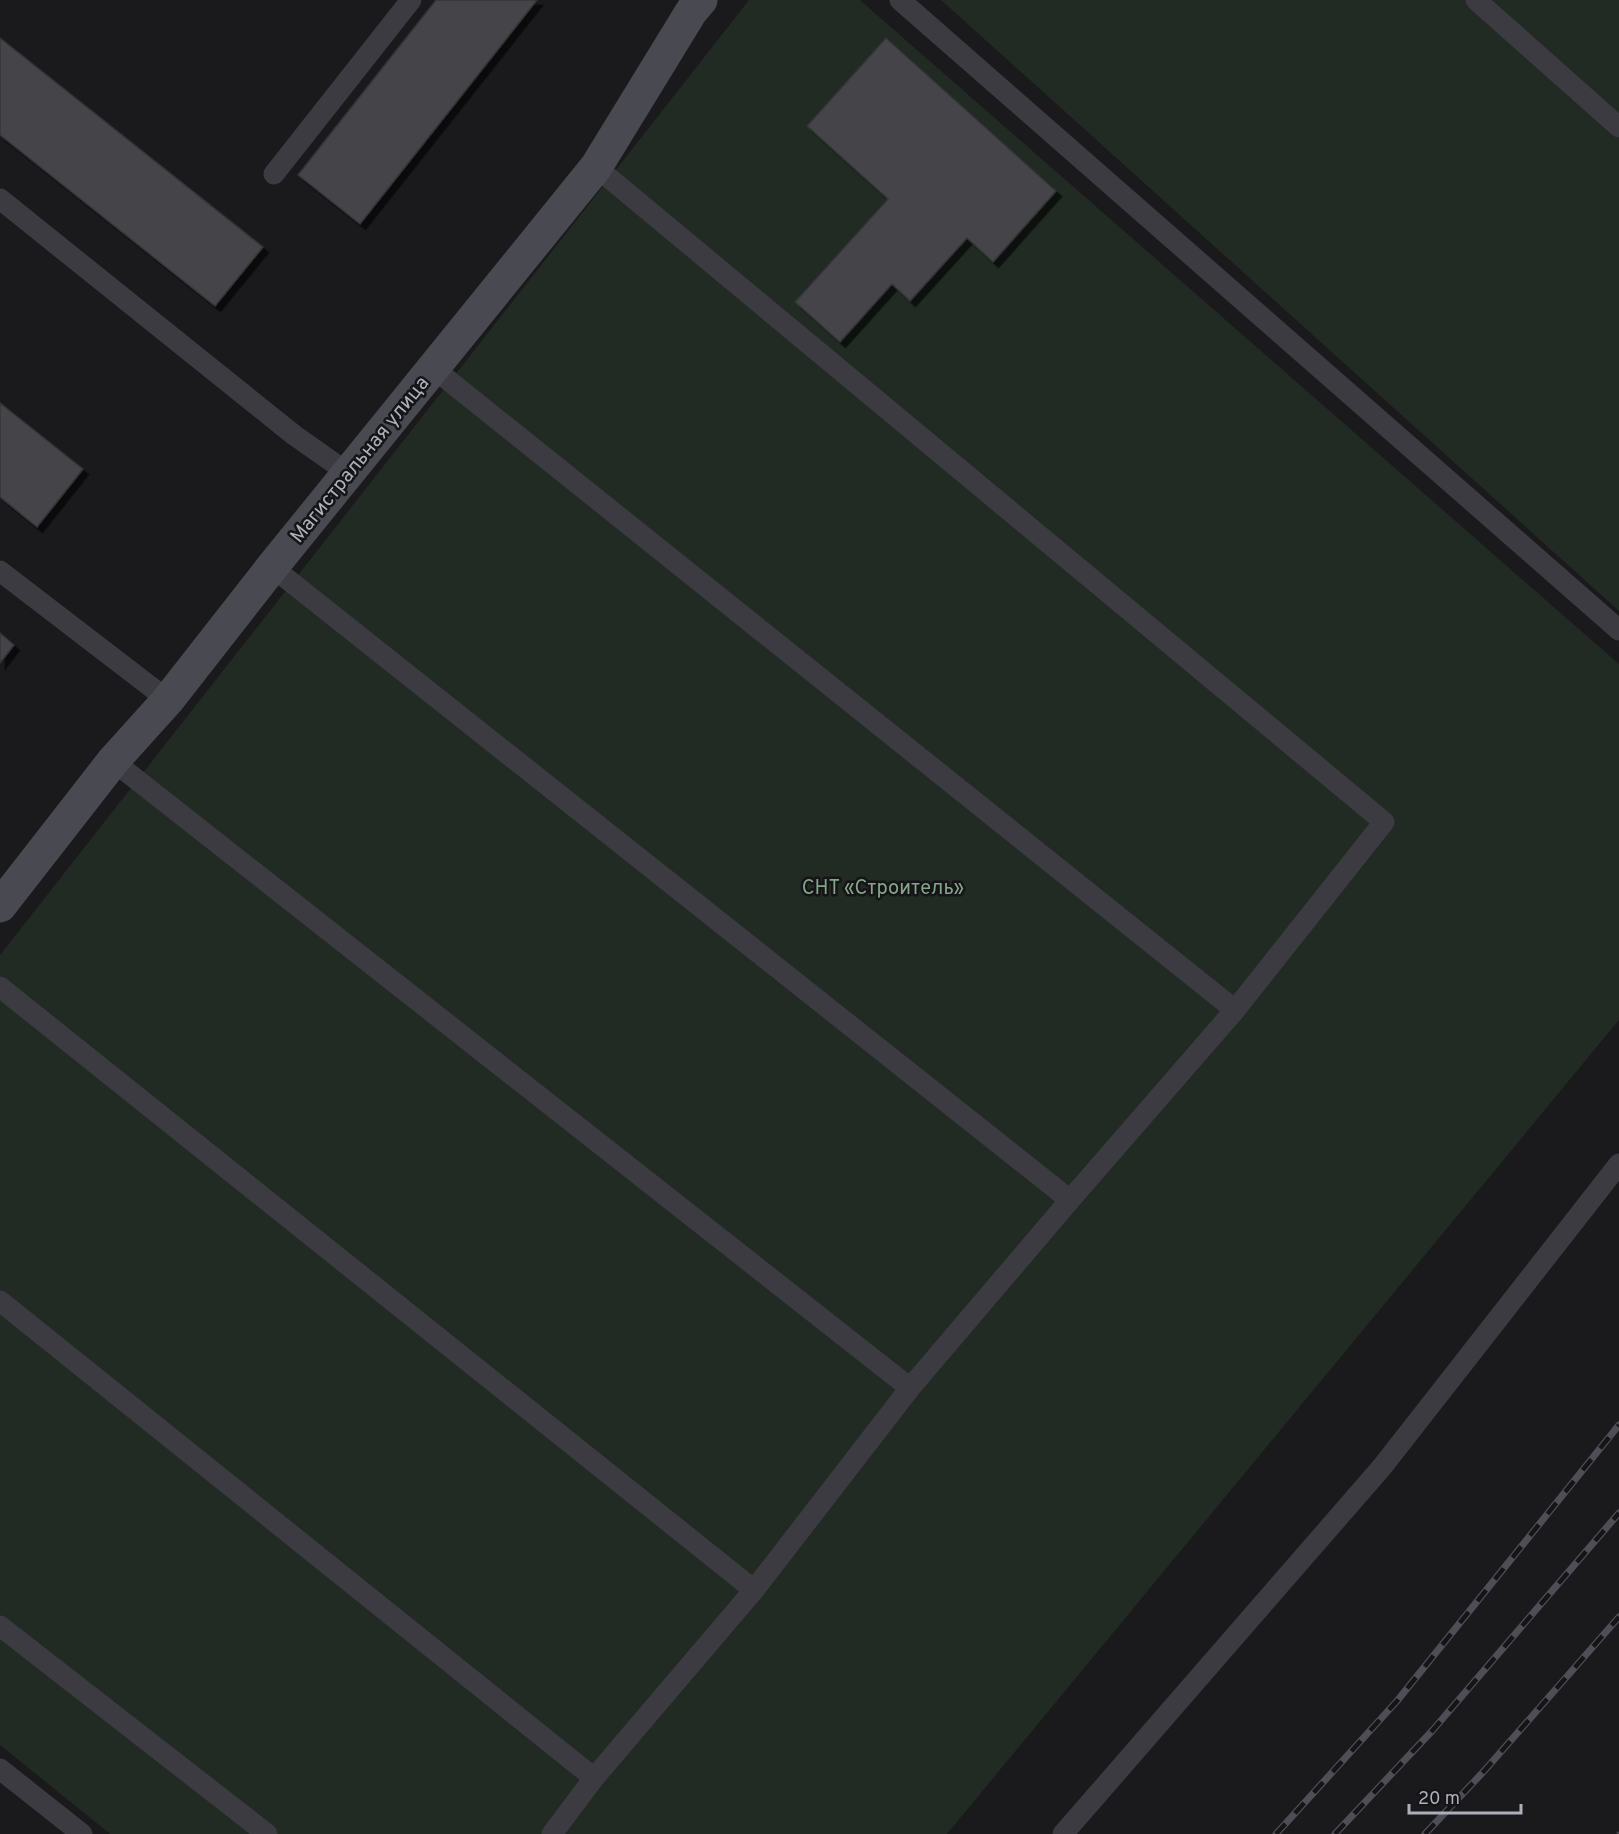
<svg xmlns="http://www.w3.org/2000/svg" width="1619" height="1834" font-family="Overpass,sans-serif">
<style>
.green{fill:#212a23}
.building{fill:#444549;stroke:#343438;stroke-width:1.5;filter:url(#shadow)}
.lines{fill:none;stroke-linecap:round;stroke-linejoin:round}
.path{stroke:#414248;stroke-width:4;stroke-dasharray:3 4.5;stroke-linecap:butt}
.lane{stroke:#3b3b41;stroke-width:21}
.secondary{stroke:#494a51;stroke-width:33}
.rail-casing{stroke:#4e4f56;stroke-width:7}
.rail{stroke:#151417;stroke-width:4.5;stroke-dasharray:14;stroke-linecap:butt}
.labels{text-anchor:middle;stroke-width:5;stroke-linejoin:round;paint-order:stroke}
.street-label{font-size:20px;fill:#acb0bb;stroke:#151417}
.park-label{font-size:20px;fill:#84a589;stroke:#151417}
</style>
<defs>
<filter id="shadow"><feDropShadow dx="5.5" dy="5.5" stdDeviation="0" flood-color="#0009"/></filter>
</defs>
<rect width="100%" height="100%" fill="#1a191c"/>
<path class="green" d="M 749,0 L 860,0 L 1619,664 L 1619,1020 L 947,1834 L 110,1834 L 0,1745 L 0,955 Z
M 941,0 L 1619,0 L 1619,611 Z"/>
<path class="building" d="M 436,0 L 537,0 L 360,224 L 298,175 Z
M 0,38 L 263,247 L 215,306 L 0,135 Z
M 886,38 L 1056,191 L 993,262 L 967,238 L 910,301 L 892,284 L 840,342 L 795,302 L 888,199 L 807,126 Z
M 0,403 L 83,469 L 37,527 L 0,497 Z
M 0,633 L 14,645 L 0,663 Z"/>
<g class="lines">
<path class="path" d="M 1618,1834 L 1619,1832"/>
<path class="lane" d="M 900,0 L 1619,630
M 1476,0 L 1619,127
M 274,174 L 411,0
M 0,199 L 294,435 L 348,473
M 433,368 L 1235,1010
M 272,567 L 1070,1200
M 0,571 L 168,700
M 113,761 L 910,1388
M 0,987 L 754,1590
M 0,1301 L 594,1778
M 0,1626 L 267,1834
M 0,1769 L 82,1834
M 552,1834 L 594,1778 L 754,1590 L 910,1388 L 1070,1200 L 1235,1010 L 1384,822 L 596,167
M 1063,1834 L 1382,1467 L 1619,1164"/>
<path class="secondary" d="M 0,906 L 113,761 L 168,700 L 272,567 L 596,167 L 691,12 L 701,0"/>
<defs>
<path id="rail" d="M 1276,1834 L 1397,1701 L 1619,1425
M 1335,1834 L 1432,1731 L 1619,1513
M 1425,1834 L 1485,1770 L 1619,1617"/>
</defs>
<use href="#rail" class="rail-casing"/>
<use href="#rail" class="rail"/>
</g>
<g class="labels">
<g class="street-label">
<text transform="translate(359 459) rotate(-51)" y="7">Магистральная улица</text>
</g>
<g class="park-label">
<text x="883" y="894">СНТ «Строитель»</text>
</g>
</g>
<path d="M1409 1804v9h112v-9" fill="none" stroke="#acb0bb" stroke-width="3"/>
<text x="1418" y="1804" font-size="18" fill="#acb0bb" stroke="#151417" stroke-width="4.5" paint-order="stroke">20 m</text>
</svg>
